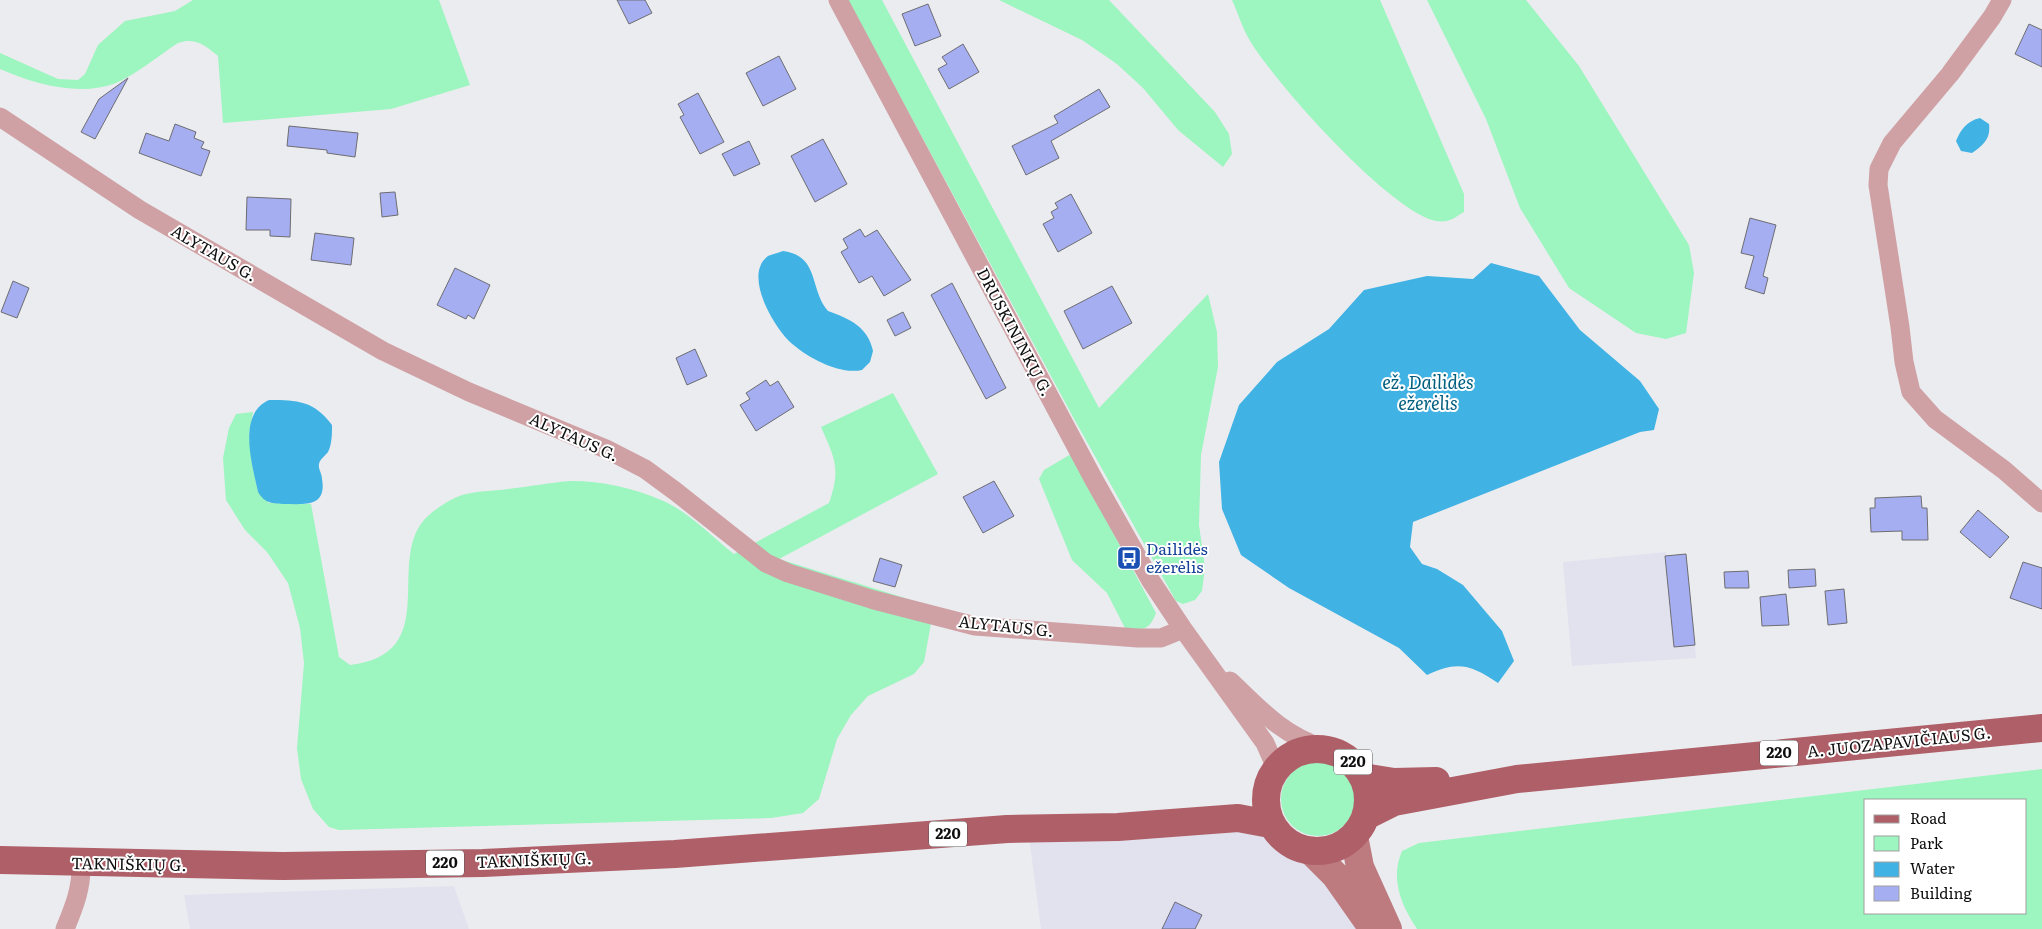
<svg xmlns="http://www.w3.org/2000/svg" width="2042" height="929" font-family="Literata,serif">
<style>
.built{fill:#e1e2ee}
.green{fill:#9df5bf;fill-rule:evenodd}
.water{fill:#40b2e3}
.building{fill:#a6aef2;stroke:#6d6d71}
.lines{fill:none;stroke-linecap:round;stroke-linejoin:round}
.street{stroke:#cfa1a4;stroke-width:19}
.secondary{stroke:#bd7b80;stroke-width:28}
.primary{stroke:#af5f67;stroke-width:28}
.labels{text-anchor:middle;stroke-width:4;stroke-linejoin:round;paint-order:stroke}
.shield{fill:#fff;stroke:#565657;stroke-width:1}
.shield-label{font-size:15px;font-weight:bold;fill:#0e0e0f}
.street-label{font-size:16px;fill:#0e0e0f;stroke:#fff}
.transit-label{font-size:16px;fill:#164399;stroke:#fff;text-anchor:start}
.water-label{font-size:18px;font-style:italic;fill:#005e7f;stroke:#fff}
</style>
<rect width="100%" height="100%" fill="#ebecf0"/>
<path class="built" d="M 1666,552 L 1667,556 L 1686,554 L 1696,658 L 1572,666 L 1563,562 Z
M 1262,831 L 1288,852 L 1310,863 L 1363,929 L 1041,929 L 1029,837 Z
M 454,886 L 469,929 L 190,929 L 184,895 Z"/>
<path class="green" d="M 193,0 L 439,0 L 470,85 L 391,109 L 223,123 L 218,56 C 205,45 195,37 178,43 C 158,56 137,74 116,83 C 80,97 34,84 0,69 L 0,53 L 58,79 L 78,80 L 85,74 L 98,45 L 125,21 L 175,11 Z
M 848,0 L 882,0 L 1099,408 L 1208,294 L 1217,332 L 1218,367 L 1201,455 L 1199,525 L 1205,568 L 1202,591 L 1195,600 L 1183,604 L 1176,601 L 1073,417 Z
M 999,0 L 1109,0 L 1215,112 L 1229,134 L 1232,154 L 1223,167 L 1178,130 L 1143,88 L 1117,64 L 1082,40 Z
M 1232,0 L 1380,0 L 1464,194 L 1464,212 C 1454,218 1449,223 1436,221 C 1390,212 1273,81 1249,39 C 1242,27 1238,13 1232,0 Z
M 1427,0 L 1526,0 L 1579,66 L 1689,245 L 1694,273 L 1686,333 L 1666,339 L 1636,333 L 1569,288 L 1520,208 L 1486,119 Z
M 893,393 L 938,474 L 779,559 L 934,607 L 924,662 L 914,674 L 868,696 L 851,715 L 837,739 L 819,799 L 803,813 L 771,818 L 339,830 L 329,827 L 313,809 L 301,779 L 297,748 L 304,663 L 300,628 L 288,583 L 267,552 L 245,530 L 226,500 L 223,458 L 229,428 L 236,414 L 253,412 L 249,433 L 252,464 L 258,492 L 269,503 L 311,504 L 339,657 L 350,665 C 443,654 386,564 424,520 C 434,509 449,500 462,495 C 476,491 493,491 508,489 C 529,487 551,482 572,481 C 601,481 634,488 661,500 C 688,511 711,536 734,554 L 829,503 C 841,468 835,459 821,427 Z
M 1071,454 L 1156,613 C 1149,631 1144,629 1126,630 L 1107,593 L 1072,560 L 1039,479 L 1044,470 Z
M1281 799a37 37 0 1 1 74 0a37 37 0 1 1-74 0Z
M 2042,769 L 2042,929 L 1417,929 C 1401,905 1390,879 1402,851 L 1419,843 ZM 1866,800 L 2026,800 L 2026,913 L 1866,913 Z"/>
<path class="water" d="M 1980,118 L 1989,124 C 1991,139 1983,145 1972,153 L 1961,151 L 1956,141 C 1961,129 1967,121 1980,118 Z
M 783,251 C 820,256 809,289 828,311 C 850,319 868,327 873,351 L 870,362 L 862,370 C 839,375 806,357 789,341 C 773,325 743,275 768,256 C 772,254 779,253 783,251 Z
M 1491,263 L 1539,276 L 1580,330 L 1640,381 L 1659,409 L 1654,430 L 1640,432 L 1413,522 L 1410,547 L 1422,564 L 1437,569 L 1463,585 L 1502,631 L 1514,661 L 1498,683 C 1472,665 1457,660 1427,675 L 1399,648 L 1289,588 L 1241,555 L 1222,509 L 1219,462 L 1239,405 L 1277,362 L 1329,329 L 1364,290 L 1427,276 L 1473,279 Z
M 269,400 C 298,400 314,401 332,425 C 332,434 332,444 328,452 C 325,456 320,459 319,464 C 318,469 322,473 322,479 C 327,508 304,504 283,504 C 270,503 265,503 258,492 C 252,464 237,414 269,400 Z"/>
<path class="building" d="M 617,0 L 645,0 L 652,13 L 629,24 Z
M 928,4 L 941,36 L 915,46 L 902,14 Z
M 2029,24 L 2042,30 L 2042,67 L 2015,54 Z
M 963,44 L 979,72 L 949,89 L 938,69 L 947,64 L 942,57 Z
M 779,56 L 796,89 L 763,106 L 746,73 Z
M 128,78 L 95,139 L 81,132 L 99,99 Z
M 1099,89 L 1110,107 L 1051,141 L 1059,158 L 1026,175 L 1012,146 L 1058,123 L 1054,116 Z
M 698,93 L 724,142 L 700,154 L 680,117 L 684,115 L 678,104 Z
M 175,124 L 196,132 L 194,138 L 204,142 L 201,148 L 210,151 L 201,176 L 139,153 L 146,133 L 169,141 Z
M 289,126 L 358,133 L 355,157 L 327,153 L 327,150 L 287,146 Z
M 823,139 L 847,184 L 815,202 L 791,156 Z
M 749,141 L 760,164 L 734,176 L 722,154 Z
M 395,192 L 398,215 L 382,217 L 380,193 Z
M 1071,194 L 1092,233 L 1058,252 L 1043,224 L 1054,218 L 1051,212 L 1058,208 L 1055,203 Z
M 247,197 L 291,199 L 290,237 L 270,236 L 270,230 L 246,230 Z
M 1750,218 L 1776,225 L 1763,276 L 1768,278 L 1764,294 L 1745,288 L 1754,256 L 1741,253 Z
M 860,229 L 865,237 L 877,230 L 911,280 L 884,296 L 872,276 L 859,283 L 841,252 L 848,248 L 843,239 Z
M 315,233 L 354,238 L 351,265 L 311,260 Z
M 455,268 L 490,285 L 474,319 L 468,315 L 466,319 L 437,305 Z
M 13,281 L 29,288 L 17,318 L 1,312 Z
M 952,283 L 1006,388 L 986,399 L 931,295 Z
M 1112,286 L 1132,323 L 1083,349 L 1064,311 Z
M 903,312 L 911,328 L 895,336 L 887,320 Z
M 695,349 L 707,376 L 687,385 L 676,358 Z
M 766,380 L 770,386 L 778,381 L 794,407 L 756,431 L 740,405 L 750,399 L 746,393 Z
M 994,481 L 1014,516 L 983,533 L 963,497 Z
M 1921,496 L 1922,508 L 1927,508 L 1928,540 L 1902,540 L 1902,531 L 1871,532 L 1870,508 L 1875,508 L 1875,498 Z
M 1978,510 L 2009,537 L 1990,558 L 1960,532 Z
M 1686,554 L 1695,645 L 1674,647 L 1665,556 Z
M 880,558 L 902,565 L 895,587 L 873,581 Z
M 2023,562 L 2042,568 L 2042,609 L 2010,598 Z
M 1815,569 L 1816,586 L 1789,588 L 1788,570 Z
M 1748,571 L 1749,588 L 1725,588 L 1724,572 Z
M 1844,589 L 1847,623 L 1828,625 L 1825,591 Z
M 1786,594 L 1789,625 L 1762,626 L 1760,597 Z
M 1175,902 L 1202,915 L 1195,929 L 1162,929 Z"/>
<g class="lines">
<path class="street" d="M 838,0 L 1094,480 L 1151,581 L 1183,629 L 1265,743 L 1276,768
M 2002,0 L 1992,17 L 1950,74 L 1892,143 L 1879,169 L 1878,185 L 1900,327 L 1904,362 L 1911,392 L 1935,419 L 2004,470 L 2042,503
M 0,117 L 140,210 L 383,351 L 469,392 L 606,449 L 645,469 L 675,491 L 766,563 L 788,573 L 874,600 L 975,626 L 1138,638 L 1161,638 L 1183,629
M 1230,681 C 1262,711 1280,733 1322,748
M 65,929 C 74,907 82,888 81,863"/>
<path class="secondary" d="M 1354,836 L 1360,867 L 1388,929
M 1312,852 L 1335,875 L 1373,929"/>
<path class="primary" d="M1266 800a51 51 0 1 1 102 0a51 51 0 1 1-102 0Z
M 1363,777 L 1394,782 L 1436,781
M 1366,816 L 1394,802 L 1517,779 L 2042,728
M 0,860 L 283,866 L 483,863 L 675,854 L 1007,829 L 1118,827 L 1238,818 L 1270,824"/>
</g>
<defs>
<symbol id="bus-square" viewBox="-11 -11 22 22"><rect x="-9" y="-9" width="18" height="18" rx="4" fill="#1a4fb4" stroke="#fff"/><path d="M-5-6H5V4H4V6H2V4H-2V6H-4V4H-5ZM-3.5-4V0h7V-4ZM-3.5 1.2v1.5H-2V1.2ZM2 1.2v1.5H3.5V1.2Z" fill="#fff"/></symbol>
</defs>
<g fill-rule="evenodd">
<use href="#bus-square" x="1115" y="544" width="28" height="28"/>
</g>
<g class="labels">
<g class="shield">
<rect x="1760" y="740.5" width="38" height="25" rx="4"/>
<rect x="1334" y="749.5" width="38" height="25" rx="4"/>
<rect x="929" y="821.5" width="38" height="25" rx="4"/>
<rect x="426" y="850.5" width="38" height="25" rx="4"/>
</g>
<g class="shield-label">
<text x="1779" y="758">220</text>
<text x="1353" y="767">220</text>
<text x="948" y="839">220</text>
<text x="445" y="868">220</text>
</g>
<g class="street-label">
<text transform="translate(214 253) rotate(30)" y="6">ALYTAUS G.</text>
<text transform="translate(1015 332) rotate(62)" y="6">DRUSKININKŲ G.</text>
<text transform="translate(574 437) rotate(24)" y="6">ALYTAUS G.</text>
<text transform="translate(1006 626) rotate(6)" y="6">ALYTAUS G.</text>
<text transform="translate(1899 742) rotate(-6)" y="6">A. JUOZAPAVIČIAUS G.</text>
<text transform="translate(534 860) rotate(-2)" y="6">TAKNIŠKIŲ G.</text>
<text transform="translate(129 864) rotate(1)" y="6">TAKNIŠKIŲ G.</text>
</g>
<g class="transit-label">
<text x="1146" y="555">Dailidės<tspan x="1146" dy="18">ežerėlis</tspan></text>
</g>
<g class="water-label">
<text x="1428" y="389">ež. Dailidės<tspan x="1428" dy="21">ežerėlis</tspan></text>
</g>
</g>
<rect x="1864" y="799" width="162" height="115" fill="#ffffff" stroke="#9f9f9f"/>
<rect x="1874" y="815" width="25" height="8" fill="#af5f67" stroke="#9f9f9f"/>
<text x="1910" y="824" font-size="15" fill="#0e0e0f">Road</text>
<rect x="1874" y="836" width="25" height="15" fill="#9df5bf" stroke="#9f9f9f"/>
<text x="1910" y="849" font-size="15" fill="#0e0e0f">Park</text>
<rect x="1874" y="862" width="25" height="15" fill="#40b2e3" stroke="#9f9f9f"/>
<text x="1910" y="874" font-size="15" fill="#0e0e0f">Water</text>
<rect x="1874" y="886" width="25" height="15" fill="#a6aef2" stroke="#9f9f9f"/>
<text x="1910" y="899" font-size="15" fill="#0e0e0f">Building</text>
</svg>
